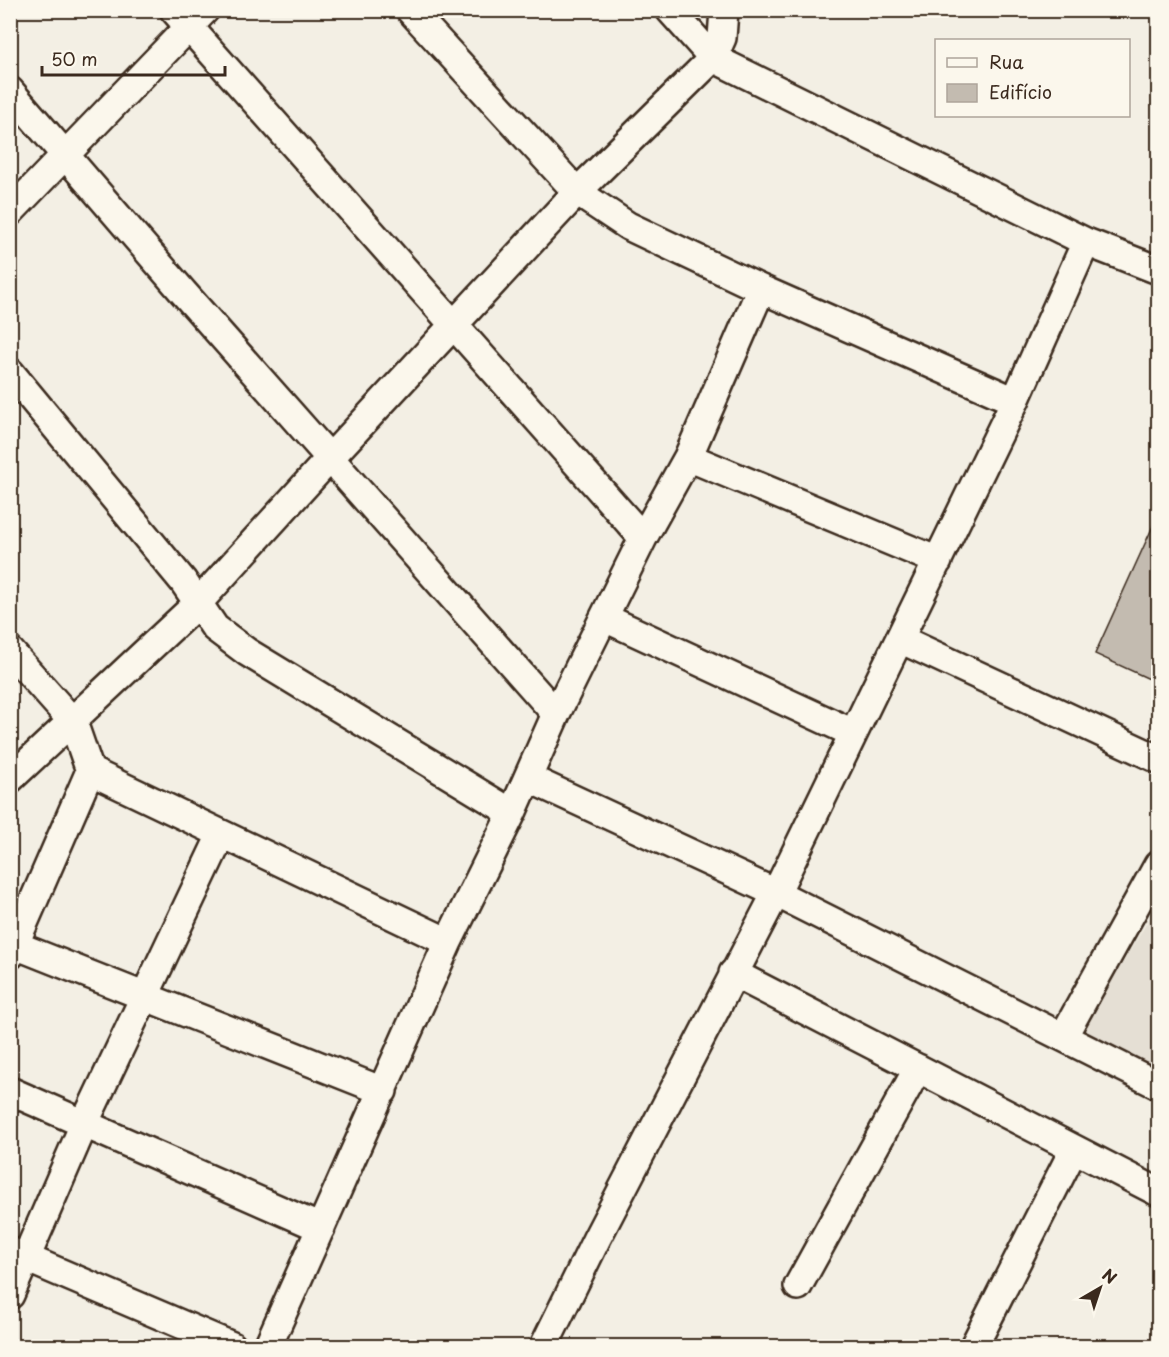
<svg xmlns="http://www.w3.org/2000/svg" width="1169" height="1357" font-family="'Playpen Sans',sans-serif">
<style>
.built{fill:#e5dfd4}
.building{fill:#c3bbb0;stroke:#3b2a1e;stroke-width:1.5}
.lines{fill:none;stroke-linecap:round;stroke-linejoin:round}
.minor-casing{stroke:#3b2a1e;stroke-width:32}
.minor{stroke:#fbf7ec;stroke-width:27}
</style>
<rect width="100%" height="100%" fill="#f3efe4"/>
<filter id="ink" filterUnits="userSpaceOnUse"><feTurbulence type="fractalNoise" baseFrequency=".0167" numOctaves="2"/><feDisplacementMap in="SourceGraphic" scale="12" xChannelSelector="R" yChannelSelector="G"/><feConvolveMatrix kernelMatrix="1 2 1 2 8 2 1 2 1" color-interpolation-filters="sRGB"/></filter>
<g filter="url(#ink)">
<path class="built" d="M 1158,904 L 1158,1075 L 1080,1034 Z"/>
<path class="building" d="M 1158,515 L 1158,683 L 1095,654 Z"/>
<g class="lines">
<defs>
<path id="minor" d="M 174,10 L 643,538
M 410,10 L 577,192 L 628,226 L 761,289 L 1015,401
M 670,10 L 713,58 L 1086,242 L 1158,270
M 10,91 L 183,292 L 556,714
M 10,212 L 205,10
M 10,372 L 183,581 L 215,628 L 247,652 L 512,813
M 688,457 L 938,561
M 605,618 L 853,733
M 900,639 L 1158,759
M 10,651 L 73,722 L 90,771 L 10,955
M 90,771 L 448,942
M 528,778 L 776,893 L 1158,1085
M 10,779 L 198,603 L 330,458 L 577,192 L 713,58 L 722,38 L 724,10
M 15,945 L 383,1091
M 733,973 L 1158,1192
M 1063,1037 L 1158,865
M 10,1091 L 321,1228
M 12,1252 L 232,1346
M 798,1286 L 918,1068
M 10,1295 L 85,1122 L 221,835
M 268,1346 L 448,942 L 512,813 L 556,714 L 643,538 L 688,457 L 761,289
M 544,1346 L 597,1238 L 776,893 L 1015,401 L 1086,242
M 974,1346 L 1074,1149"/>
</defs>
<use href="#minor" class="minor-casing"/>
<use href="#minor" class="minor"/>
</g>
</g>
<rect width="1169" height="1357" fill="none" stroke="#fbf7ec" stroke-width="36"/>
<rect x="18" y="18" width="1133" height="1321" fill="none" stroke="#3b2a1e" stroke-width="2" filter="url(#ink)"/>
<rect x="935" y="39" width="195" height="78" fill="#fbf7ec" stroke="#aea59a" stroke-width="1.5"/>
<rect x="947" y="58" width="30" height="9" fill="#fbf7ec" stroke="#aea59a" stroke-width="1.5"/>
<text x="989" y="69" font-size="18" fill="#3b2a1e">Rua</text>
<rect x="947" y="84" width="30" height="18" fill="#c3bbb0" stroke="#aea59a" stroke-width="1.5"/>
<text x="989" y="99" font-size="18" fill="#3b2a1e">Edifício</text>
<g transform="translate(1100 1288) rotate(39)" stroke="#fbf7ec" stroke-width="4.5" paint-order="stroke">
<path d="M0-4.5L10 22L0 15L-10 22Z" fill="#3b2a1e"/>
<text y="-9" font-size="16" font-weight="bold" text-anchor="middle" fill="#3b2a1e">N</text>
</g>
<path d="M42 66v9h183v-9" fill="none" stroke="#3b2a1e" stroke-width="3"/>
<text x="51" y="66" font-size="18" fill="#3b2a1e" stroke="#fbf7ec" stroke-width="4.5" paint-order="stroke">50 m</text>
</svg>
